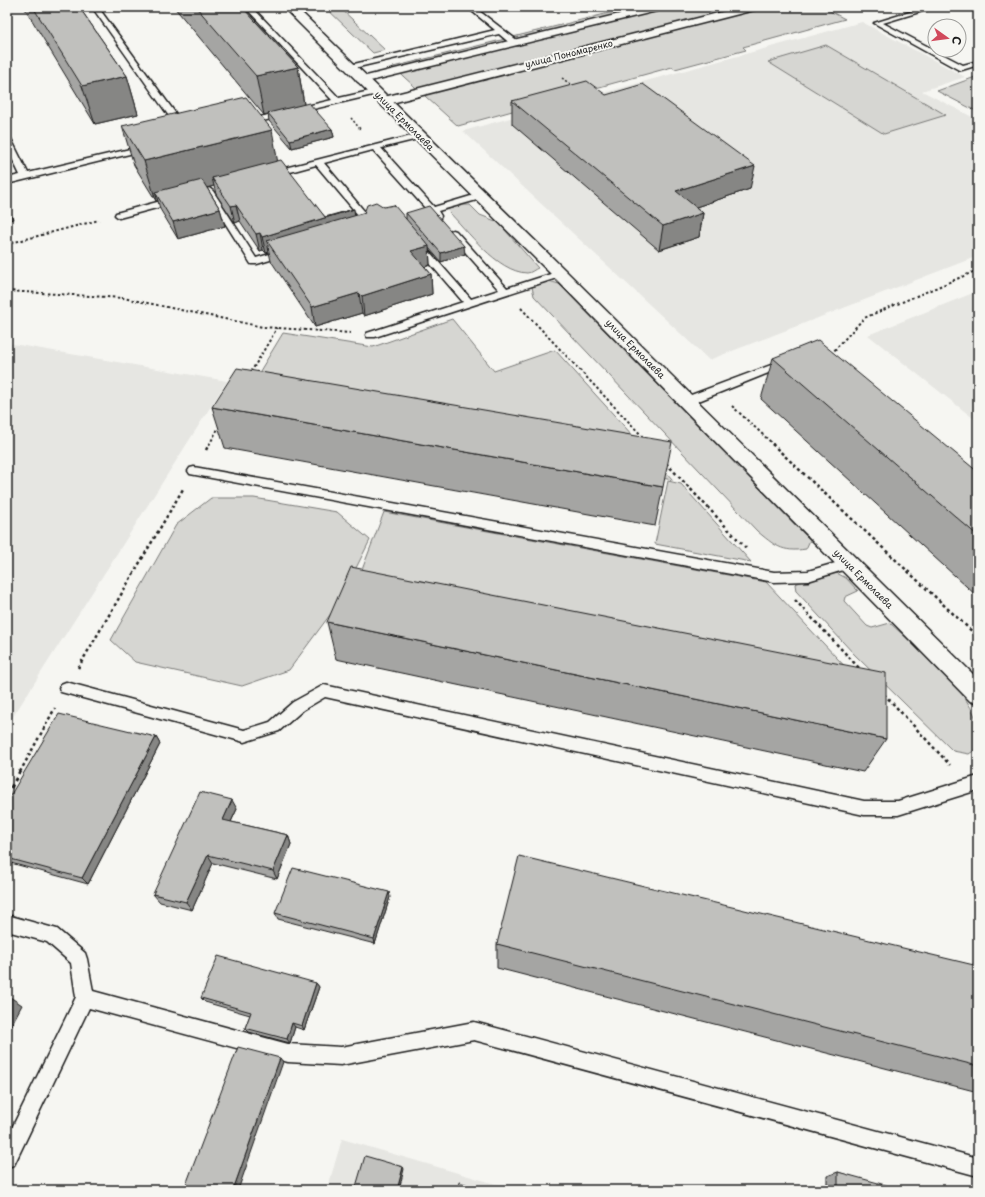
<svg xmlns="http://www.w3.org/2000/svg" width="985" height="1197" font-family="'Playpen Sans',sans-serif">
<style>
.built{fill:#e6e6e2}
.green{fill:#d6d6d2;stroke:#797977}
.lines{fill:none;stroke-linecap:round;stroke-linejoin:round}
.service-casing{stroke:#1c1c1c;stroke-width:3}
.pedestrian-casing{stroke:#1c1c1c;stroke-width:3}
.minor-casing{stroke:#1c1c1c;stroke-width:3}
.path-far3{stroke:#1c1c1c;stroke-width:1.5;stroke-dasharray:2 2;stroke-linecap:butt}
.path-far2{stroke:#1c1c1c;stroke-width:2;stroke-dasharray:2.5 2.5;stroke-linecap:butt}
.path-far1{stroke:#1c1c1c;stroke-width:2.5;stroke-dasharray:3 3;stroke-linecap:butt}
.path{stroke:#1c1c1c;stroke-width:3;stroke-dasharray:4 4;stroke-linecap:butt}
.service{fill:#f6f6f2;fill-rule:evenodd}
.pedestrian{fill:#f6f6f2;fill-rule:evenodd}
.minor{fill:#f6f6f2;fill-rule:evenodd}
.wall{fill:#a5a5a3;stroke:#1c1c1c}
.shaded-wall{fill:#868684;stroke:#1c1c1c}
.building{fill:#c0c0bd;stroke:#1c1c1c}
.labels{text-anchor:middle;stroke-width:4;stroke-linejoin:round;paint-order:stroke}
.far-street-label{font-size:9px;fill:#1c1c1c;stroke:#f6f6f2}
</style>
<rect width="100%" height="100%" fill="#f6f6f2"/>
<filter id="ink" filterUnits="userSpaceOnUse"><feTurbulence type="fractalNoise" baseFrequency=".025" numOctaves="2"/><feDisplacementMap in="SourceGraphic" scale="8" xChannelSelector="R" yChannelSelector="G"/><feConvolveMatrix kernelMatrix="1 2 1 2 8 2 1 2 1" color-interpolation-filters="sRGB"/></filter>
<g filter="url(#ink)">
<path class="built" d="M 862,22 L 965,77 L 922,91 L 978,120 L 978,256 L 709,360 L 463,131 Z
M 978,291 L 978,422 L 868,335 Z
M 7,343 L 227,381 L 7,726 Z
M 342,1139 L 516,1190 L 327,1190 Z"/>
<path class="green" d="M 325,7 L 339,7 L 385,50 L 373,53 Z
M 633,7 L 822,7 L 845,19 L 743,47 L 746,50 L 675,69 L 672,67 L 458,126 L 393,67 Z
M 826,45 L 946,115 L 884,134 L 768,62 Z
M 978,76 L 978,112 L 937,91 Z
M 459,205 L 470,205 L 480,215 L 498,222 L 538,268 C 535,269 531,273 527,273 C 497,272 467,230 447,210 Z
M 549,281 L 559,284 L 810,540 L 806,549 C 782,553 774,545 757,531 L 534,296 L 532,287 Z
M 452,319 L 494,371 L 555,350 L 673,480 L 240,404 L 283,333 L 373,347 Z
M 668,481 L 681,484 L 751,562 L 655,544 Z
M 211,498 L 254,498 L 337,512 L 370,540 L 338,604 L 289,670 L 242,686 L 135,662 L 111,640 L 176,525 Z
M 384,512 L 766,582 L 879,703 L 352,596 Z
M 833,571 L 846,578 L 858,591 L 845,597 L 844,601 L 867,626 L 872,628 L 890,623 C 918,649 964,685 977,721 C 980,728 978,740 978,748 L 969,754 L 953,751 L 854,654 L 796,591 L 795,584 Z"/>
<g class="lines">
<defs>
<path id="service" d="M 92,7 L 98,7 L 184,125 L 184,129 L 178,129 Z
M 245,7 L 252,7 L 339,98 L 374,90 L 378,92 L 377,94 L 246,125 L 243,125 L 243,121 L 332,100 Z
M 467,7 L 474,7 L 518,41 L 518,45 L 512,45 L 499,34 L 350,69 L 346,67 L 350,65 L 495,30 Z
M 926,7 L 936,7 L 883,23 L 963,65 L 978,61 L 978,65 L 962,70 L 959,70 L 874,23 Z
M 419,134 L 422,134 L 422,138 L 381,148 L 434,207 L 481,193 L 485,196 L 484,198 L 438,211 L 441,216 L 440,218 L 434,218 L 430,214 L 416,218 L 413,217 L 412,215 L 413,213 L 426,209 L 373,150 L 324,163 L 370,218 L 372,220 L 367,223 L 364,222 L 316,165 L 272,177 L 268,174 L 269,172 Z
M 7,137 L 11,139 L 28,173 L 147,145 L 151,147 L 150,149 L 7,184 L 7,178 L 20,175 L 7,148 Z
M 209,188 L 213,191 L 256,258 L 287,249 L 292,252 L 290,254 L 257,264 L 251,264 L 205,191 Z
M 176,197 L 179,198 L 180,200 L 179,202 L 119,218 L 115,215 L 116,213 Z
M 453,230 L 456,231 L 507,288 L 560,271 L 565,274 L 563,276 L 375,337 L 367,337 L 366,335 L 367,333 L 463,302 L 415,246 L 413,244 L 415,242 L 421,242 L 471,299 L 499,290 L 450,235 L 448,233 L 450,231 Z
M 787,359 L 791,360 L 792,362 L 791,364 L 691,404 L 683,404 L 682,401 L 683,398 Z
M 194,467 L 774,572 L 808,571 L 849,559 L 853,561 L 855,564 L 853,567 L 808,581 L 774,582 L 190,474 L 188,471 L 190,468 Z
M 66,682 L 244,730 L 270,722 L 293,702 L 324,685 L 864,801 L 898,801 L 978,776 L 978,790 L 898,815 L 864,815 L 325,697 L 303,710 L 279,731 L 244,742 L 61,692 L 59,688 L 61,684 Z
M 7,915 L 57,929 L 85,953 L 87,959 L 93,991 L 288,1044 L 341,1047 L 474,1022 L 978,1158 L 978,1176 L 474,1040 L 341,1065 L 288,1062 L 89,1008 L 14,1165 L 7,1167 L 7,1138 L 76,997 L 71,963 L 47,942 L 7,931 Z"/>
<path id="pedestrian" d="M 648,7 L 666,7 L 665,9 L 362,83 L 358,82 L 356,80 L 358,78 Z
M 742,7 L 759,7 L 758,9 L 384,105 L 380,104 L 378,101 L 380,98 Z"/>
<path id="minor" d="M 283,7 L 296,7 L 566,271 L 978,679 L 978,704 L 970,701 L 554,277 Z"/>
</defs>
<use href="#service" class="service-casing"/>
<use href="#pedestrian" class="pedestrian-casing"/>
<use href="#minor" class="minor-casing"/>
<path class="path-far3" d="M 562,78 L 574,87
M 351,118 L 361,130"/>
<path class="path-far2" d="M 7,244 L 99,220
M 7,291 L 123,298 L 263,327 L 351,333
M 521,308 L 644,438
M 831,354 L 864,318 L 978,270
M 251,372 L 277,328
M 732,406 L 774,445
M 209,445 L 220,425"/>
<path class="path-far1" d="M 772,444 L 978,637
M 206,450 L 209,444
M 666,463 L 746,548
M 795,600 L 861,670
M 78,668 L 183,489
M 884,694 L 950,765
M 20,772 L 55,708"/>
<path class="path" d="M 7,795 L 20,771"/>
<use href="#service" class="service"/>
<use href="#pedestrian" class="pedestrian"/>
<use href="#minor" class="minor"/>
</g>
<path class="wall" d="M 24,7 L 79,7 L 127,76 L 138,114 L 95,124 Z
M 174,7 L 242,7 L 298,67 L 304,104 L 332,129 L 334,137 L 292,148 L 269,121 L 268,114 L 264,115 Z
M 606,95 L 750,189 L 696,207 L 703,213 L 699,237 L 659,250 L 512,124 L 512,101 Z
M 122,126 L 278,161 L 325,217 L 355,215 L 384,207 L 406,220 L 406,213 L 465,254 L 441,262 L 429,248 L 430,265 L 425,267 L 431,274 L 432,294 L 364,316 L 362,313 L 315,327 L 271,261 L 269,252 L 266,253 L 263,250 L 260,251 L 240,221 L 235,223 L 216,194 L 214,186 L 207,188 L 220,209 L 225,226 L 178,239 L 160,209 L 158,201 L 156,201 L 134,165 Z
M 773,358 L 978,472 L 978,597 L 761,399 Z
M 212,407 L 663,487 L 655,526 L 225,448 Z
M 327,622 L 886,739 L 863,772 L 336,659 Z
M 156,737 L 160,744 L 88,884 L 7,862 L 7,801 Z
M 237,809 L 231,822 L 288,835 L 291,844 L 277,879 L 213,863 L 192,910 L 160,902 L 153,894 Z
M 390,897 L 375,944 L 278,919 L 275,913 Z
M 497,944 L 978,966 L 978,1092 L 497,968 Z
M 316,983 L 319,987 L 304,1030 L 295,1027 L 290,1043 L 249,1032 L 245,1028 L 250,1015 L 205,1002 L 201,998 Z
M 838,1172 L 889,1190 L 827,1190 L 827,1176 Z"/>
<path class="shaded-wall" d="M 298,67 L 304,105 L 264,115 L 256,76 Z
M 127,76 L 138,114 L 95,124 L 82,86 Z
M 332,129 L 334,137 L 292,148 L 290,140 Z
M 272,130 L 279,169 L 212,178 L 214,186 L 160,200 L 155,192 L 158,201 L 156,201 L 144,161 Z
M 755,166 L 750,189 L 672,215 L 676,191 Z
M 7,205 L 13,219 L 7,221 Z
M 236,205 L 240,221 L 235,223 L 231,206 Z
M 220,209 L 225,226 L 178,239 L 173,222 Z
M 354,209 L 356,225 L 267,241 L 269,252 L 266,253 L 262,237 Z
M 703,213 L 699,237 L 659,250 L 663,226 Z
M 260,233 L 263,250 L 260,251 L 256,234 Z
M 429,246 L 430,265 L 413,271 L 411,251 Z
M 464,246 L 465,254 L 441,262 L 441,253 Z
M 431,274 L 432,294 L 364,316 L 362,296 Z
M 359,293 L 362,313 L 315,327 L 312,307 Z
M 156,737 L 160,744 L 88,884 L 82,878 Z
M 232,800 L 237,809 L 228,828 L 223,820 Z
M 288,835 L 291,844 L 277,879 L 273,871 Z
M 208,855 L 213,863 L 192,910 L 186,902 Z
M 389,892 L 390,897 L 375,944 L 374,939 Z
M 316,983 L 319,987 L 304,1030 L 302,1026 Z
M 7,995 L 22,1005 L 7,1033 Z
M 292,1023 L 295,1027 L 290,1043 L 287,1039 Z
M 280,1058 L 283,1062 L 238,1190 L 233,1190 Z
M 403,1167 L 404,1169 L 399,1190 L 397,1190 Z"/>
<path class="building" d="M 33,7 L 79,7 L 127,76 L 82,86 Z
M 196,7 L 242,7 L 298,67 L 256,76 Z
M 587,81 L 606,95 L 643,84 L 755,166 L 676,191 L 703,213 L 663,226 L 512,101 Z
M 246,97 L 272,130 L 144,161 L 122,126 Z
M 309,103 L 332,129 L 290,140 L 268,113 Z
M 281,160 L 325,217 L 354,209 L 262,237 L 260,233 L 256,234 L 236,205 L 231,206 L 212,178 Z
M 202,180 L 220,209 L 173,222 L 155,192 Z
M 376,202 L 384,207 L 394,205 L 429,246 L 411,251 L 431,274 L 362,296 L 359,293 L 312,307 L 267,241 L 364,213 L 367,205 Z
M 429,206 L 464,246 L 441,253 L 406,213 Z
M 818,340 L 978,472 L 978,536 L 773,358 Z
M 237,368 L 672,442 L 663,487 L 212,407 Z
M 351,567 L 886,673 L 886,739 L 327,622 Z
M 59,714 L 156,737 L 82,878 L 7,858 L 7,801 Z
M 200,792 L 232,800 L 223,820 L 288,835 L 273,871 L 208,855 L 186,902 L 153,894 Z
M 519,856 L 978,966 L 978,1066 L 497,944 Z
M 293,868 L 389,892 L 374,939 L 275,913 Z
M 218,956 L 316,983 L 302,1026 L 292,1023 L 287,1039 L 245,1028 L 251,1012 L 201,998 Z
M 238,1047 L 280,1058 L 233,1190 L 184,1190 Z
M 365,1156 L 403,1167 L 397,1190 L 355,1190 Z
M 838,1172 L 889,1186 L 889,1190 L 838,1190 Z
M 459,1182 L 485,1190 L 458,1190 Z"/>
</g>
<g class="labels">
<g class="far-street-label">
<text transform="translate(569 54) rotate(-14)" y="3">улица Пономаренко</text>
<text transform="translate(404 121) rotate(45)" y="3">улица Ермолаева</text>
<text transform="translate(635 349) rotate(45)" y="3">улица Ермолаева</text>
<text transform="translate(863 579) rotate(45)" y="3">улица Ермолаева</text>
</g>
</g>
<rect width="985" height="1197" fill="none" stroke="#f6f6f2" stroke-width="24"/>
<rect x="12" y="12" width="961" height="1173" fill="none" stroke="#1c1c1c" stroke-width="1.5" filter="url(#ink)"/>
<g transform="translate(947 38) rotate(104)"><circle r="19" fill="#f6f6f2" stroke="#9f9f9c"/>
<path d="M0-3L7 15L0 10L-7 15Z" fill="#d1495b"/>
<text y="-6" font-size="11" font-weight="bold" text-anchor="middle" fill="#1c1c1c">С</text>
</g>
</svg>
